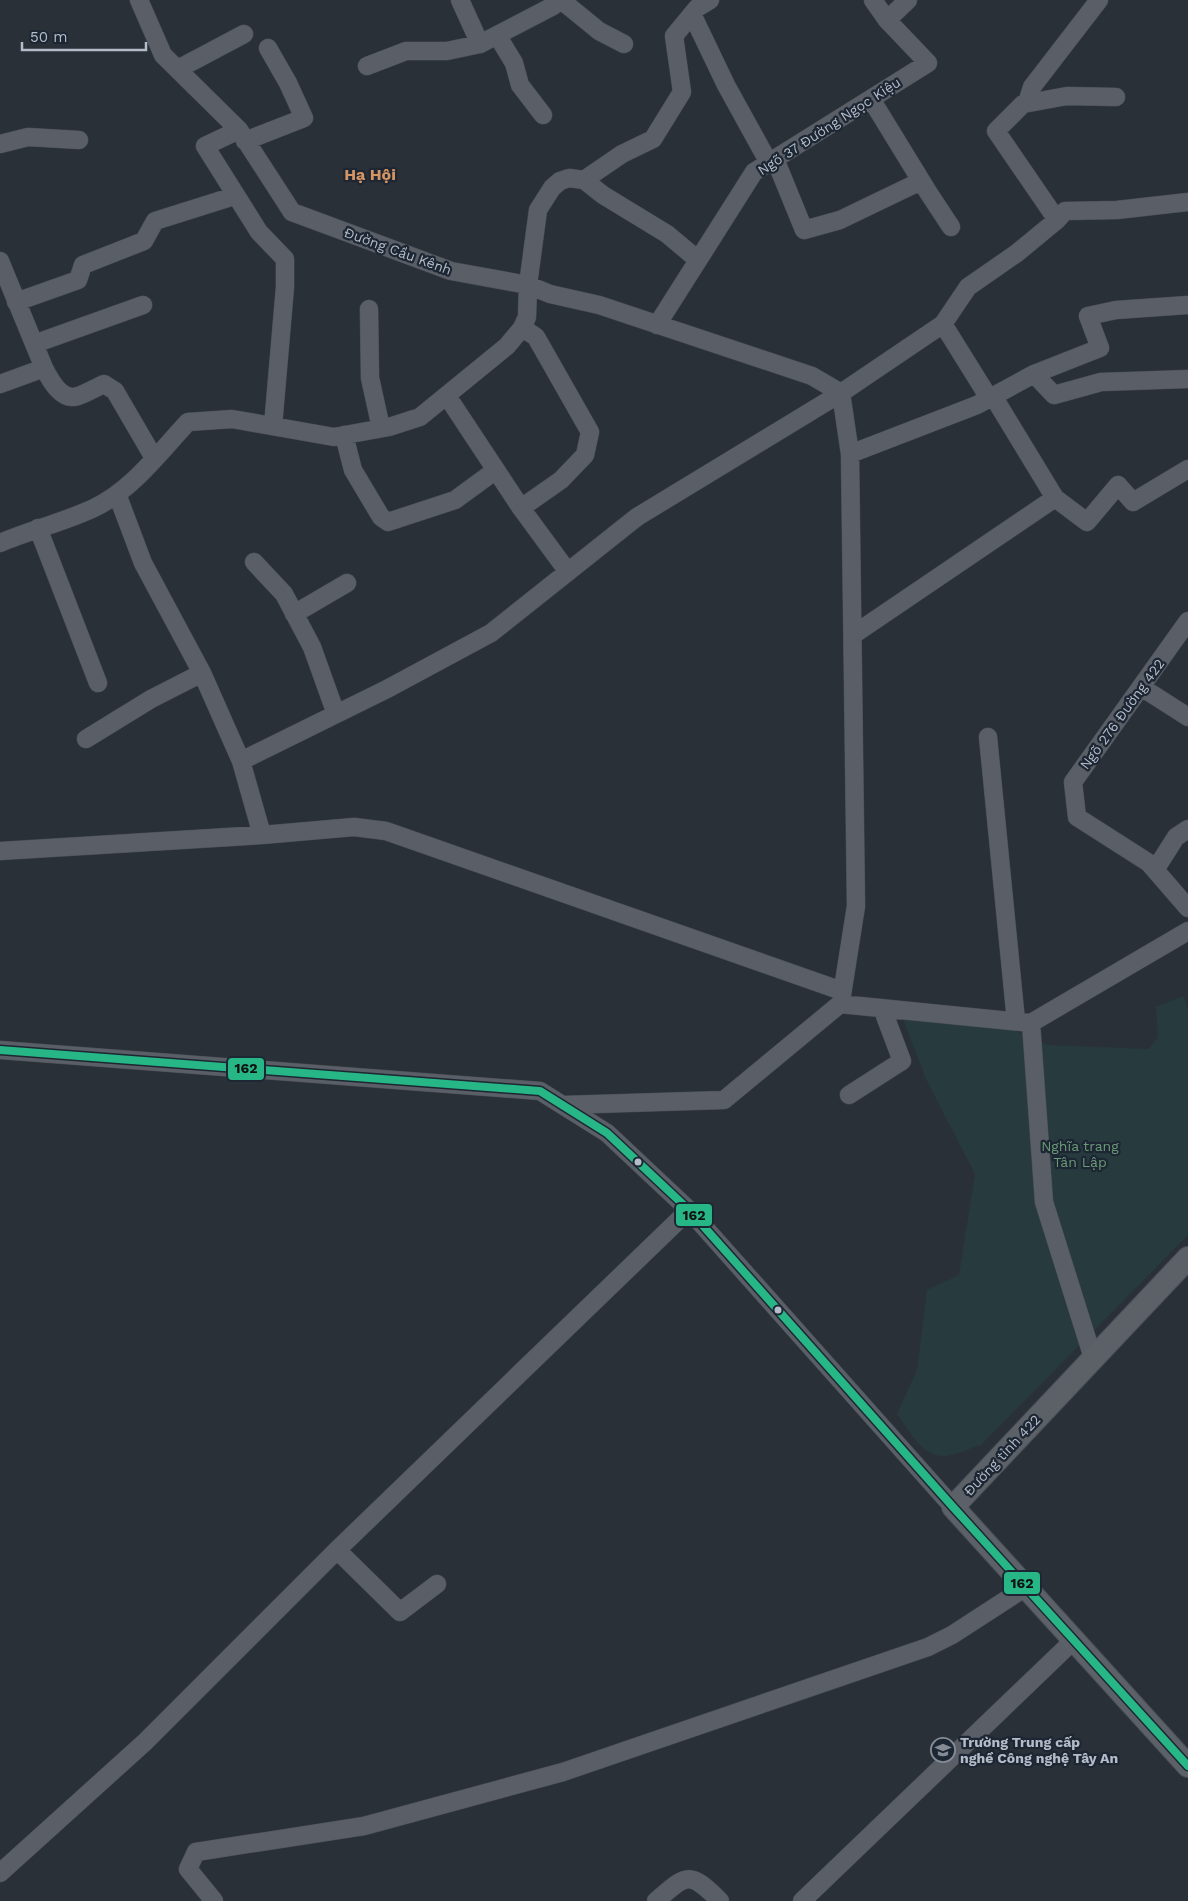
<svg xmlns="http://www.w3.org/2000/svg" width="1188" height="1901" font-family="'Work Sans',sans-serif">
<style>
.green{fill:#273a3e}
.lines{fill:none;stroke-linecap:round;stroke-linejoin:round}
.minor-casing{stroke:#484c53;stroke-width:19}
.major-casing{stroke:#484c55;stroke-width:24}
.minor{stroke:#5a5e66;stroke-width:18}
.major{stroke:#5c6168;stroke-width:22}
.bus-1-casing{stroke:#1d2633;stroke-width:11}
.bus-1{stroke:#27b685;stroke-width:8}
.bus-dot{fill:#b4bcc9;stroke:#1d2633;stroke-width:2}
.labels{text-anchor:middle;stroke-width:4.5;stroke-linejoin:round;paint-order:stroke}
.street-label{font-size:14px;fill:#b4bcc9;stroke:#1d2633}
.park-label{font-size:14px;fill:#6b9a76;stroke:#1d2633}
.poi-label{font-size:14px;font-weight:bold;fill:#b4bcc9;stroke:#1d2633;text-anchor:start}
.quarter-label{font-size:16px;font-weight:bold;fill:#d59563;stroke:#1d2633}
.line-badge{stroke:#1d2633;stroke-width:2}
.pale-badge-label{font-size:14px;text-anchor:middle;font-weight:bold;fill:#111}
</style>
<rect width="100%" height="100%" fill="#2a3038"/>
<path class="green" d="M 1183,996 L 1188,1009 L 1188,1235 L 981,1445 C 970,1448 957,1455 946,1456 C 922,1458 909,1430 897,1414 L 917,1370 L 927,1290 L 959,1275 L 975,1174 L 926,1079 L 901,1014 L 1002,1025 L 1048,1045 L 1149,1049 L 1158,1037 L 1156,1007 Z"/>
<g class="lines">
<defs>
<path id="minor" d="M 139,0 L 163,55 L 239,130 L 292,212 L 451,271 L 528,285 L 550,294 L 599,305 L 812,376 L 841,393
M 460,0 L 480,44
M 561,0 L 599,31 L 624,44
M 692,14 L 726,85 L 769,163
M 887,20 L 908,0
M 497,35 L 514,63 L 520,85 L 543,115
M 367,66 L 406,51 L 447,51 L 480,44 L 553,6 L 561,0
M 178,69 L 244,34
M 871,99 L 928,192 L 951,227
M 1027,103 L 1032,87 L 1099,0
M 239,130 L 205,146 L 259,232 L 285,259 L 285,287 L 273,426
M 245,141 L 304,118 L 288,83 L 268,48
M 0,144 L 28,137 L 79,140
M 775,159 L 804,230 L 840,220 L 921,181
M 584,180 L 603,195 L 667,234 L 698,260
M 1057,220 L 996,131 L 1023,104 L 1067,96 L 1116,97
M 0,261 L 44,368 C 50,380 62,402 78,396 C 87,393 95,388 104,384 L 115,391 L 154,458
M 16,302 L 78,280 L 83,265 L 144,241 L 155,221 L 228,198
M 369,309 L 370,378 L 381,428
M 943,324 L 989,398
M 657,325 L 754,172 L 928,63 L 887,20 L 873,0
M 34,344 L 143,305
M 1034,374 L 1100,348 L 1088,316 L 1116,310 L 1188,305
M 0,384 L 44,368
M 447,396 L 521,508 L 568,572
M 993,396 L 1055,498 L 1087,522 L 1118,485 L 1133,502 L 1188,469
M 344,435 L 353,470 L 381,517 L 388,522 L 455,500 L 496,470
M 850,454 L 977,405 L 1034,374 L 1054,395 L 1101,382 L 1188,379
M 117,494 L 143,563 L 202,673 L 241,761 L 262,835
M 521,508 L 561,480 L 585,455 L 590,432 L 536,337 L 523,328
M 38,528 L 98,683
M 0,543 C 31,530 64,522 94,508 C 132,490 160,452 188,422 L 232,419 L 334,437 L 389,427 L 420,417 L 507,346 L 522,328 L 527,317 L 528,285 L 538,210 L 552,188 L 560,181 L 569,178 L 584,180 L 622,154 L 653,139 L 682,92 L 674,36 L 697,8 L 710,0
M 254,562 L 284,594 L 312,647 L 336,714
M 294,614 L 347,583
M 1188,621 L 1073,782 L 1077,817 L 1149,863 L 1188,908
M 853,635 L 1055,498
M 1141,687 L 1188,717
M 988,737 L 1016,1021
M 86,739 L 151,699 L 202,673
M 241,761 L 387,689 L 491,633 L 637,517 L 841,393 L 943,324 L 968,287 L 1017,253 L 1057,220 L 1065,211 L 1117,210 L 1188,202
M 0,851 L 262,835 L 354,827 L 386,831 L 842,991
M 1155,870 L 1176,837 L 1188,829
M 841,1001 L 856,906 L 850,454 L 841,393
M 1031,1023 L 1044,1202 L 1093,1358
M 0,1050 L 540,1091 L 607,1133 L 689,1210 L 953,1507
M 849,1095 L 902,1061 L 882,1008
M 563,1105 L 724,1100 L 840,1004 L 1031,1023 L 1188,931
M 337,1550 L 400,1612 L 437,1584
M 0,1873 L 145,1742 L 337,1550 L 689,1210
M 214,1901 L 188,1869 L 196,1852 L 364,1826 L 563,1772 L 928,1647 L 952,1635 L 1026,1587
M 656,1901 C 687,1874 689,1870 720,1901
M 802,1901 L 1074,1640"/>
<path id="major" d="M 1188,1258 L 953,1507 L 1188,1766"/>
</defs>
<use href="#minor" class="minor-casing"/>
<use href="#major" class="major-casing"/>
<use href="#minor" class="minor"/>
<use href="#major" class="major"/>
<defs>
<path id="bus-1" d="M 0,1050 L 540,1091 L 607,1133 L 689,1210 L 953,1507 L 1188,1766"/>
</defs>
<use href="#bus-1" class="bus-1-casing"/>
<use href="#bus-1" class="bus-1"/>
</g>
<defs>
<symbol id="school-ring" viewBox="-11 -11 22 22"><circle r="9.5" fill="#1d2633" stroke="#848b96" stroke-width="1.5"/><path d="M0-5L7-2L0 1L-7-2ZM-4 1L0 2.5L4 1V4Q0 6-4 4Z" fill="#848b96"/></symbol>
</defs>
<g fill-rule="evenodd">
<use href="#school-ring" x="929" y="1736" width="28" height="28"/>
</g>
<g class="bus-dot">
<circle cx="638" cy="1162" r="4.5"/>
<circle cx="778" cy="1310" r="4.5"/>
</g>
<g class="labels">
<g class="street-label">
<text transform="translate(829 126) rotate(-33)" y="5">Ngõ 37 Đường Ngọc Kiệu</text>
<text transform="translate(398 251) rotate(20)" y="5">Đường Cầu Kênh</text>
<text transform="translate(1122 714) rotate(-54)" y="5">Ngõ 276 Đường 422</text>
<text transform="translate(1002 1455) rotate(-47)" y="5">Đường tỉnh 422</text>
</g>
<g class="park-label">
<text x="1080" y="1151">Nghĩa trang<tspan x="1080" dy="16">Tân Lập</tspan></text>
</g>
<g class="poi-label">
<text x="960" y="1747">Trường Trung cấp<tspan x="960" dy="16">nghề Công nghệ Tây An</tspan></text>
</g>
<g class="quarter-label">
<text x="370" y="180">Hạ Hội</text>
</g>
</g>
<g class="line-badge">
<rect x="227" y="1057" width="38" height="24" rx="5" fill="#27b685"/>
<rect x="675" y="1203" width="38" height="24" rx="5" fill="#27b685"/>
<rect x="1003" y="1571" width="38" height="24" rx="5" fill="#27b685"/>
</g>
<g class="pale-badge-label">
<text x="246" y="1073">162</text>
<text x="694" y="1220">162</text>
<text x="1022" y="1588">162</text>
</g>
<path d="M22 42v8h124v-8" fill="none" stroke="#b4bcc9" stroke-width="2.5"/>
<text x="30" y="42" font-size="15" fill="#b4bcc9" stroke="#1d2633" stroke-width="4" paint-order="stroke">50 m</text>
</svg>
